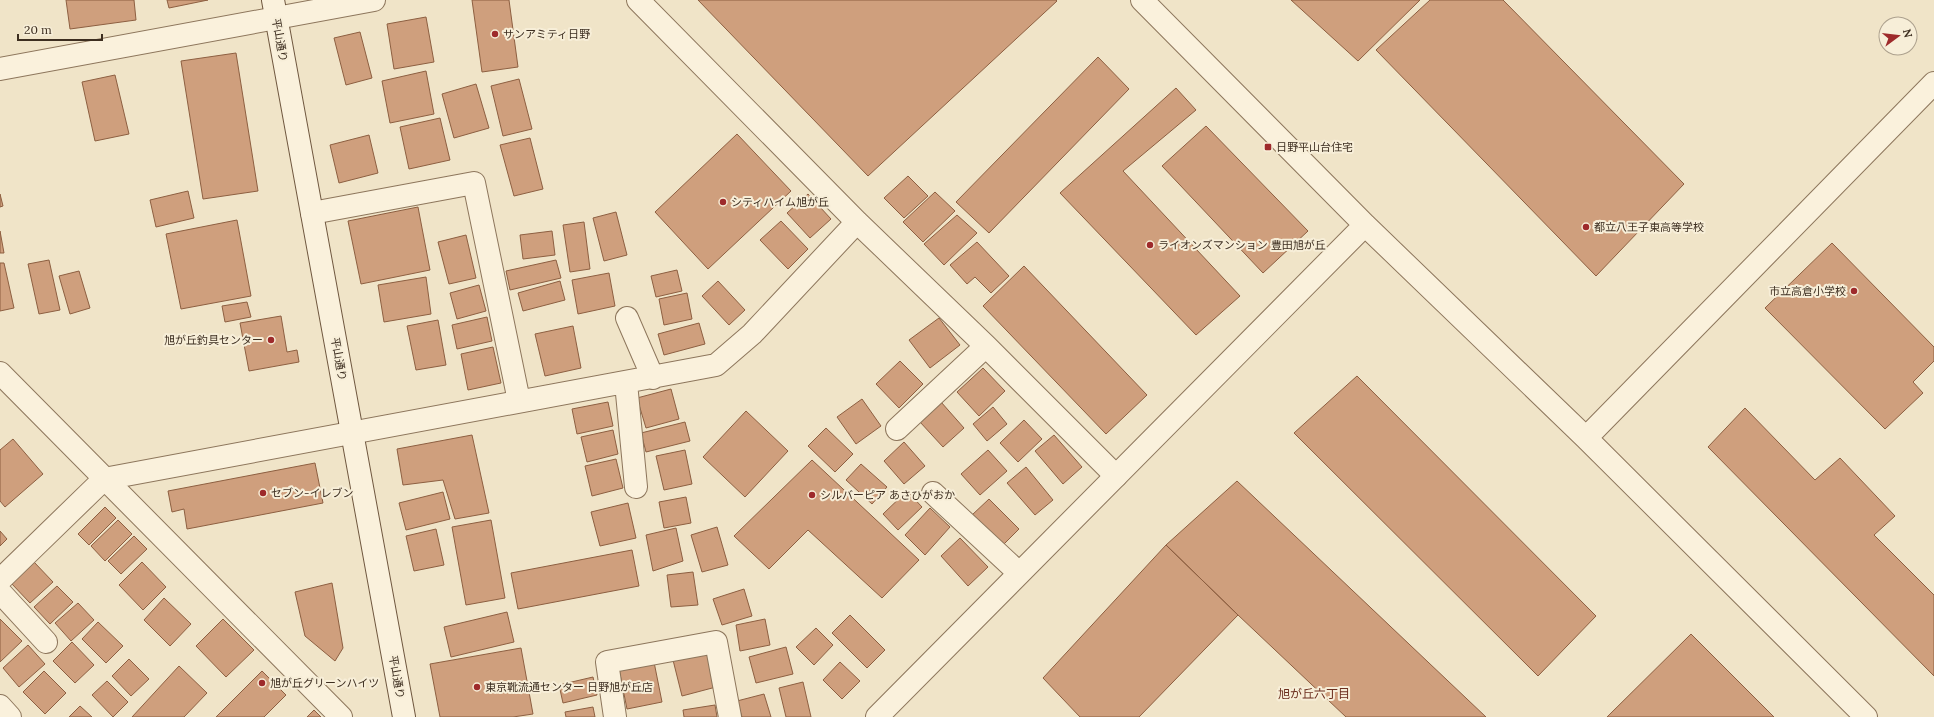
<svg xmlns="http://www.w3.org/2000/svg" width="1934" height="717" font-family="Lora,'Noto Sans JP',serif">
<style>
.building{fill:#cf9f7d;stroke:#8d5f41}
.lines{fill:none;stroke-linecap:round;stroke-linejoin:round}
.minor-casing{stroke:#8d765c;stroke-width:24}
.tertiary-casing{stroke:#8d765c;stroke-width:24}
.secondary-casing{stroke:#6f573f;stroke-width:24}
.minor{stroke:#faf1dc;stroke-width:22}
.tertiary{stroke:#faf1dc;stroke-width:22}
.secondary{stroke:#faf1dc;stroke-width:22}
.poi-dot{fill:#9e2a2b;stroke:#f7eed8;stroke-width:1.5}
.labels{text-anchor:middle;stroke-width:4;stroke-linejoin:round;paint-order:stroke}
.poi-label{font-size:11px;fill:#3d2e20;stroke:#f7eed8;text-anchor:start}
.street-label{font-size:11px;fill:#3d2e20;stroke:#f7eed8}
.neighbourhood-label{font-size:12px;fill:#6b2e1e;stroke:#f7eed8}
</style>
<rect width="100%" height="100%" fill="#f0e4c8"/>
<path class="building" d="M 66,0 L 134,0 L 136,20 L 70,29 Z
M 167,0 L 208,0 L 169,8 Z
M 472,0 L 509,0 L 518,67 L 482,72 Z
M 698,0 L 1056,0 L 1057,1 L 868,176 Z
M 1291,0 L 1420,0 L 1358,61 Z
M 1430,0 L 1503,0 L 1684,184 L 1596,276 L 1376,50 Z
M 426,17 L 434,62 L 394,69 L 387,24 Z
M 360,32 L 372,78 L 346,85 L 334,38 Z
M 236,53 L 258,191 L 203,199 L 181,61 Z
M 1098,57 L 1129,89 L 989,233 L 956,202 Z
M 426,71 L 434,114 L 390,123 L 382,81 Z
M 115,75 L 129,134 L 95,141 L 82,82 Z
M 519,79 L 532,129 L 503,136 L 491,86 Z
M 476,84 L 489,128 L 454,138 L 442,94 Z
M 1176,88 L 1196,110 L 1123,171 L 1240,296 L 1196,335 L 1060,193 Z
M 440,118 L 450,160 L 409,169 L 400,127 Z
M 1206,126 L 1308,231 L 1263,273 L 1162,166 Z
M 737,134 L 791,191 L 708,269 L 655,212 Z
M 369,135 L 378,173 L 339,183 L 330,145 Z
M 530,138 L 543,189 L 514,196 L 500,145 Z
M 908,176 L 928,196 L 904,218 L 884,198 Z
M 188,191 L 194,218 L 156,227 L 150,200 Z
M 935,192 L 955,211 L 923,242 L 903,222 Z
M 0,194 L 3,206 L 0,207 Z
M 808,194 L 831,219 L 810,238 L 787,213 Z
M 418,207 L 430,270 L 361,284 L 348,221 Z
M 616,212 L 627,255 L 604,261 L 593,218 Z
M 957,215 L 977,233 L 944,265 L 924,244 Z
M 237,220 L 251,296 L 181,309 L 166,234 Z
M 781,221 L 808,249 L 788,269 L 760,240 Z
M 584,222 L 590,269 L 570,272 L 563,225 Z
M 0,231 L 4,253 L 0,253 Z
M 552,231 L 555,255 L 523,259 L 520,235 Z
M 466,235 L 476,278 L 449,284 L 438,242 Z
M 977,242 L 1009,276 L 991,293 L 975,277 L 967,284 L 950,265 Z
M 1832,243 L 1934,347 L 1934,361 L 1913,382 L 1923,393 L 1885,429 L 1765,308 Z
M 49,260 L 60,310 L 39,314 L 28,264 Z
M 556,260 L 561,278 L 510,290 L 506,271 Z
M 0,263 L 4,263 L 14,308 L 0,311 Z
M 1024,266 L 1147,395 L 1106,434 L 983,306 Z
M 677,270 L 682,291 L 656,297 L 651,276 Z
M 79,271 L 90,308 L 70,314 L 59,276 Z
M 609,273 L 615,306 L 578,314 L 572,280 Z
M 426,277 L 431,314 L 384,322 L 378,285 Z
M 560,281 L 565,300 L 523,311 L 518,293 Z
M 718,281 L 745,310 L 729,325 L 702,296 Z
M 479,285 L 486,311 L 457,319 L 450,293 Z
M 687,293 L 692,319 L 664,325 L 659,299 Z
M 247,302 L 251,317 L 225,322 L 222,306 Z
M 281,316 L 287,352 L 297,350 L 299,362 L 249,371 L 240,323 Z
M 487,317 L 492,341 L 457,349 L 452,325 Z
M 939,318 L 960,345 L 930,368 L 909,340 Z
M 438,320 L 446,365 L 416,370 L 407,326 Z
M 699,323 L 705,344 L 664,355 L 658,334 Z
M 573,326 L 581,368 L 545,376 L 535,334 Z
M 493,347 L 501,383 L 468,390 L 461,354 Z
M 900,361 L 923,384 L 899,408 L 876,384 Z
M 983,368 L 1005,391 L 979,416 L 957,392 Z
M 1357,376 L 1596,616 L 1538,676 L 1294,433 Z
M 671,389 L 679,419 L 646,428 L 637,398 Z
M 862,399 L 881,426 L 856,444 L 837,417 Z
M 608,402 L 613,426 L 577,434 L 572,409 Z
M 941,402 L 964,428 L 943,447 L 920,422 Z
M 993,407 L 1007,424 L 987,441 L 973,424 Z
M 1745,408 L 1815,480 L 1840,458 L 1895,516 L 1874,535 L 1934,595 L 1934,676 L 1708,447 Z
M 746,411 L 788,451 L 745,497 L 703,457 Z
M 1024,420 L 1042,439 L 1018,462 L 1000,443 Z
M 685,422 L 690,441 L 646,452 L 641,433 Z
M 826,428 L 853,454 L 835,472 L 808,446 Z
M 613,430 L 618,454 L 587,462 L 581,437 Z
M 472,435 L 489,513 L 455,519 L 443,480 L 403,485 L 397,449 Z
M 1054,435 L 1082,467 L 1063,484 L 1035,451 Z
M 13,439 L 43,474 L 5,507 L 0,501 L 0,450 Z
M 904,442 L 925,466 L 904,484 L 884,461 Z
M 685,450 L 692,484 L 664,490 L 656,456 Z
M 988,450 L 1007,471 L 980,495 L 961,474 Z
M 616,459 L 623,488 L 592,496 L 585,466 Z
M 812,460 L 919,560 L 882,598 L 808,530 L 769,569 L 734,536 Z
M 315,463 L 323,503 L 187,529 L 184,509 L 172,512 L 168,491 Z
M 861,464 L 887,487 L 872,504 L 846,480 Z
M 1026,467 L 1053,500 L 1035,515 L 1007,483 Z
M 1237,481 L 1486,717 L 1346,717 L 1238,615 L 1166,545 Z
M 907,491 L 922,507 L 898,530 L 883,514 Z
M 443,492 L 450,519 L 406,530 L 399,503 Z
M 686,497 L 691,523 L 664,528 L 659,502 Z
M 989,499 L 1019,529 L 1002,546 L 972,515 Z
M 628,503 L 636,538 L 600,546 L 591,512 Z
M 105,507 L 116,518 L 89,545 L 78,534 Z
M 930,508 L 950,527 L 925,555 L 905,535 Z
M 118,520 L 132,534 L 105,561 L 91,546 Z
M 491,520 L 505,598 L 466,605 L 452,527 Z
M 717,527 L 728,565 L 702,572 L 691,535 Z
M 676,528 L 683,561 L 653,571 L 646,535 Z
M 436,529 L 444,565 L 414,571 L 406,536 Z
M 0,531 L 7,539 L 0,546 Z
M 134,536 L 147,549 L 121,574 L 108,561 Z
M 960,538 L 988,567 L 968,586 L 941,556 Z
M 1166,545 L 1238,615 L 1139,717 L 1080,717 L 1043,678 Z
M 632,550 L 639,586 L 518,609 L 511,573 Z
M 34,562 L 53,582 L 30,603 L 11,583 Z
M 142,562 L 166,587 L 143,610 L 119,585 Z
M 693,572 L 698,605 L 671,607 L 667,575 Z
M 332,583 L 343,648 L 335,661 L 305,636 L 295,592 Z
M 57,586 L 73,602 L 50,624 L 34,607 Z
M 744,589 L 752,616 L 722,625 L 713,599 Z
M 164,598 L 191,624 L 170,646 L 144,620 Z
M 78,603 L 94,620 L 71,641 L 55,623 Z
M 507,612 L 514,642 L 451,657 L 444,627 Z
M 850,615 L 885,650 L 867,668 L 832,633 Z
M 0,619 L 22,641 L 0,662 Z
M 223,619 L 254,650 L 226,677 L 196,646 Z
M 765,619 L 770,645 L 740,651 L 736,625 Z
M 98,622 L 123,646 L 106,663 L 82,639 Z
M 816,628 L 833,645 L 814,665 L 796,647 Z
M 1691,634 L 1774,717 L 1607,717 Z
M 72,642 L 94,665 L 75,683 L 53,661 Z
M 28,645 L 45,664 L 19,687 L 3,668 Z
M 786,647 L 793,674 L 756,683 L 749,657 Z
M 521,648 L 533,714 L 513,717 L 440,717 L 430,664 Z
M 706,651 L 716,687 L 682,696 L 673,660 Z
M 129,659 L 149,679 L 131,696 L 112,676 Z
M 654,662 L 662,702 L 627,709 L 619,669 Z
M 840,662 L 860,681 L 842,699 L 823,680 Z
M 179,666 L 207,693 L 184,717 L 132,717 Z
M 44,671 L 66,693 L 45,714 L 23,692 Z
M 262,671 L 286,695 L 264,717 L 216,717 Z
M 593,677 L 597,695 L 563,703 L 559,685 Z
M 107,681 L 128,702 L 113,717 L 92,695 Z
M 803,682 L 811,717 L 786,717 L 779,688 Z
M 764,694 L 771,717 L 742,717 L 737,701 Z
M 715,705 L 717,717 L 684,717 L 683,710 Z
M 80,706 L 92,717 L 69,717 Z
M 593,707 L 595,717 L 566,717 L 565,712 Z
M 314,710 L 321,717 L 307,717 Z"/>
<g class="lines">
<defs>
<path id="minor" d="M 638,0 L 857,222 L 986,346 L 1116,476
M 312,213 L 474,183 L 519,401
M 627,318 L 653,378
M 0,373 L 341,717
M 626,383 L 636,487
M 897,429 L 986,346
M 933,493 L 1019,573
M 0,580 L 104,479 L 716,365 L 752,334 L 857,222
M 0,592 L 46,642
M 0,706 L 10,717
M 615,717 L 607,662 L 716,642 L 730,717"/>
<path id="tertiary" d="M 1142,0 L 1365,225 L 1586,438 L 1866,717
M 0,69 L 374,0
M 1586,438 L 1934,83
M 877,717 L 1365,225"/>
<path id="secondary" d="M 273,0 L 404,717"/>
</defs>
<use href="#minor" class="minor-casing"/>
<use href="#tertiary" class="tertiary-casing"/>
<use href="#secondary" class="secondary-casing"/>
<use href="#minor" class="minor"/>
<use href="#tertiary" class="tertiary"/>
<use href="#secondary" class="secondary"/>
</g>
<g class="poi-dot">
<circle cx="495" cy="34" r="4"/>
<rect x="1264" y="143" width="8" height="8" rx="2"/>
<circle cx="723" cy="202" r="4"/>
<circle cx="1586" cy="227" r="4"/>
<circle cx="1150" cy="245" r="4"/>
<circle cx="1854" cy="291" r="4"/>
<circle cx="271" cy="340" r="4"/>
<circle cx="263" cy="493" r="4"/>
<circle cx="812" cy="495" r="4"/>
<circle cx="262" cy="683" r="4"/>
<circle cx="477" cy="687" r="4"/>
</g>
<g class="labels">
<g class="poi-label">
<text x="503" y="38">サンアミティ日野</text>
<text x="1276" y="151">日野平山台住宅</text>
<text x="731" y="206">シティハイム旭が丘</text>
<text x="1594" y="231">都立八王子東高等学校</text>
<text x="1158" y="249">ライオンズマンション 豊田旭が丘</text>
<text x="1846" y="295" text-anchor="end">市立高倉小学校</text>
<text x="263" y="344" text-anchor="end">旭が丘釣具センター</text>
<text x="271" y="497">セブン-イレブン</text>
<text x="820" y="499">シルバーピア あさひがおか</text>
<text x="270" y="687">旭が丘グリーンハイツ</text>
<text x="485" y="691">東京靴流通センター 日野旭が丘店</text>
</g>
<g class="street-label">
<text transform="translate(280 40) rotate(80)" y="4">平山通り</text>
<text transform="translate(339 359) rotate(80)" y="4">平山通り</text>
<text transform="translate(397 677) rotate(80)" y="4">平山通り</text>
</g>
<g class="neighbourhood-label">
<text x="1314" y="698">旭が丘六丁目</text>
</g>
</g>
<g transform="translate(1898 36) rotate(75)"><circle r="19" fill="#f7eed8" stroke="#ada18e"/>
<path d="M0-3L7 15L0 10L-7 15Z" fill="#9e2a2b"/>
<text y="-6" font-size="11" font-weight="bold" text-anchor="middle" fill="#3d2e20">N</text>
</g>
<path d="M18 34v6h84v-6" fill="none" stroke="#3d2e20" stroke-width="2"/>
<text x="24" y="34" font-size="12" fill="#3d2e20" stroke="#f7eed8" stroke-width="3" paint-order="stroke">20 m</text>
</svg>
